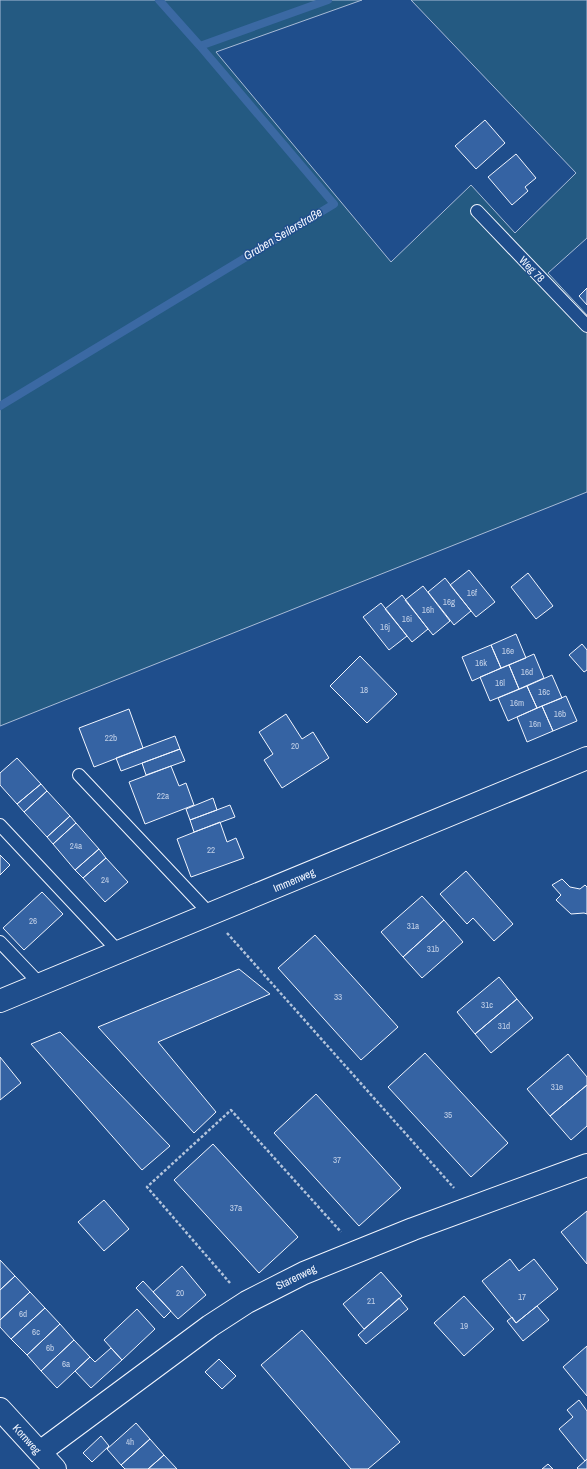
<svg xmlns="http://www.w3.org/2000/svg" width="587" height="1469" font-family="'Archivo Narrow',sans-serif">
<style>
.green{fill:#245a82;stroke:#a8bbd7}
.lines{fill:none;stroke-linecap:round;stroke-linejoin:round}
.stream{stroke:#3b69a3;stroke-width:8}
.building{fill:#3563a3;stroke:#f2f6ff}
.lane-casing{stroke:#f2f6ff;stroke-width:14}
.street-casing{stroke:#f2f6ff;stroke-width:24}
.path{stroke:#b3c4dc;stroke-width:2.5;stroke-dasharray:3 2;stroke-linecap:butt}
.lane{stroke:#1f4e8c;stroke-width:12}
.street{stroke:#1f4e8c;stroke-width:22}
.labels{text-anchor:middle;stroke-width:3;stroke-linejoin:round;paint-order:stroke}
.number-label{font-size:9px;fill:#c3d1e8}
.street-label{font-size:11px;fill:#f2f6ff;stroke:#1f4e8c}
.water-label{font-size:12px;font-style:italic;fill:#f2f6ff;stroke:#1f4e8c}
</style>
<rect width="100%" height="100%" fill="#1f4e8c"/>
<path class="green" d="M 0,0 L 362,0 L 216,52 L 391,262 L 471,185 L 515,233 L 576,173 L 411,0 L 587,0 L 587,238 L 548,273 L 587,315 L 587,492 L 0,726 Z"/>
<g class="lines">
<path class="stream" d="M 159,0 L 200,46
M 0,406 L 334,204 L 200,46 L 328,0"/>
</g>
<path class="building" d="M 485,120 L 505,143 L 476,169 L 455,146 Z
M 516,154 L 536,178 L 525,187 L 528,191 L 512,205 L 488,177 Z
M 587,288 L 587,305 L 579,296 Z
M 469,570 L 495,602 L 476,617 L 450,585 Z
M 528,573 L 553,606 L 536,619 L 511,587 Z
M 445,578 L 471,611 L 454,625 L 428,592 Z
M 423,586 L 450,621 L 433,635 L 405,600 Z
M 402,595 L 428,629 L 412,642 L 385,609 Z
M 381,603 L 407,636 L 389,650 L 363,617 Z
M 516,634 L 526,658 L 501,668 L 491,645 Z
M 582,644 L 587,650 L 587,670 L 584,672 L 569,655 Z
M 491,645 L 501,668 L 472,681 L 462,657 Z
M 534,654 L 544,678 L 519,689 L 509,665 Z
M 360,656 L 397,694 L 367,723 L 330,686 Z
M 509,665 L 519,689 L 490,701 L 480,677 Z
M 552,675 L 562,698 L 537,708 L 527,686 Z
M 527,686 L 537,708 L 508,721 L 498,698 Z
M 566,696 L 577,721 L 553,731 L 542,706 Z
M 542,706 L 553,731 L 527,742 L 517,717 Z
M 129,709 L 143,748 L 94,767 L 79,728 Z
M 286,714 L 302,739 L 313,732 L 329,758 L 282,788 L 264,760 L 273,754 L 259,732 Z
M 175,736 L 180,749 L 121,771 L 116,758 Z
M 180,749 L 185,761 L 146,775 L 142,763 Z
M 17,758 L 41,784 L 17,804 L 0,785 L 0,773 Z
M 171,766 L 179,786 L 186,783 L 194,805 L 145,824 L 129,782 Z
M 41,784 L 47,791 L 24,812 L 17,804 Z
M 47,791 L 70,816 L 47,837 L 24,812 Z
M 213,798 L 217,810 L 190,820 L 186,809 Z
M 230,805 L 235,817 L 194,832 L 190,820 Z
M 70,816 L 76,823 L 53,844 L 47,837 Z
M 220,822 L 227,842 L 236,838 L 244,858 L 191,877 L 177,839 Z
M 76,823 L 99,849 L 75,870 L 53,844 Z
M 99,849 L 106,858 L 83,878 L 75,870 Z
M 0,855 L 10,865 L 0,875 Z
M 106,858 L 128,882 L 105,902 L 83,878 Z
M 466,871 L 513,924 L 494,941 L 473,918 L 467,924 L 440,894 Z
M 562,879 L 570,887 L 580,889 L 585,885 L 587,887 L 587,914 L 584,913 L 571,914 L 556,900 L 561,895 L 552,885 Z
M 42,892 L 63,914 L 24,950 L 3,928 Z
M 422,896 L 444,920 L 403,957 L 381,932 Z
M 444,920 L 463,942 L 422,978 L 403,957 Z
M 315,935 L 398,1027 L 361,1060 L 278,968 Z
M 239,969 L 270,994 L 158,1042 L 216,1112 L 194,1133 L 98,1027 Z
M 499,977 L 517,999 L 475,1034 L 457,1012 Z
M 517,999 L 533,1018 L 491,1053 L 475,1034 Z
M 60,1032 L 170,1146 L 142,1170 L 31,1044 Z
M 425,1053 L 508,1143 L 471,1177 L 388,1087 Z
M 568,1054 L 587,1077 L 587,1085 L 550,1116 L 527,1089 Z
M 0,1057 L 21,1083 L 0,1100 Z
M 587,1085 L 587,1126 L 571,1140 L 550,1116 Z
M 316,1094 L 401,1188 L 359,1226 L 274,1133 Z
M 213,1144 L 298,1237 L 259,1273 L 174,1180 Z
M 104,1200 L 129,1229 L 104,1251 L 78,1222 Z
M 587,1211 L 587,1264 L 561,1232 Z
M 510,1259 L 519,1271 L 534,1259 L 558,1289 L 516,1323 L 482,1281 Z
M 0,1260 L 15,1276 L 0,1290 Z
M 182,1266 L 206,1295 L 178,1319 L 153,1292 Z
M 381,1272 L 402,1296 L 364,1329 L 343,1304 Z
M 15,1276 L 30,1292 L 0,1320 L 0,1290 Z
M 143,1281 L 171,1311 L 164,1318 L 136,1288 Z
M 30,1292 L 45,1308 L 11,1339 L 0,1327 L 0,1320 Z
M 464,1296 L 494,1329 L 464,1356 L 434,1323 Z
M 399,1298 L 408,1309 L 366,1344 L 358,1335 Z
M 537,1306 L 549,1320 L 523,1341 L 507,1321 L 512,1317 L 516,1323 Z
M 45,1308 L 60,1324 L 27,1355 L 11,1339 Z
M 137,1309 L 155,1329 L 122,1360 L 104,1340 Z
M 60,1324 L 74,1340 L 41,1371 L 27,1355 Z
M 302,1330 L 400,1442 L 368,1469 L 351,1469 L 261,1365 Z
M 74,1340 L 90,1357 L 57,1388 L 41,1371 Z
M 587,1346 L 587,1396 L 563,1367 Z
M 111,1348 L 122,1360 L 91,1388 L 75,1371 L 90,1357 L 95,1362 Z
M 219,1359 L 236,1376 L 222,1389 L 205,1372 Z
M 579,1400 L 587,1411 L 587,1459 L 585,1461 L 559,1429 L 573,1417 L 567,1410 Z
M 136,1423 L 150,1439 L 121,1465 L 107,1449 Z
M 101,1436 L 109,1446 L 92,1462 L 83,1453 Z
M 150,1439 L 164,1455 L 148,1469 L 125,1469 L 121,1465 Z
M 164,1455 L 177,1469 L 148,1469 Z
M 587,1459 L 587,1469 L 578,1469 L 577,1468 Z
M 548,1464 L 553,1469 L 542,1469 Z"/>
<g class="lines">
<defs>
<path id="lane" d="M 477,211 L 587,326
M 79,775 L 210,914
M 0,825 L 119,952
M 0,942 L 41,985"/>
<path id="street" d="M 0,1001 L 587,758
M 0,1409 L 55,1469
M 40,1452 L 210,1326 L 247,1302 L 304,1273 L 413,1229 L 587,1165"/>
</defs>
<use href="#lane" class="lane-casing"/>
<use href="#street" class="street-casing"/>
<path class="path" d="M 227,933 L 454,1188
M 230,1283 L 147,1187 L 231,1110 L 341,1232"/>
<use href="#lane" class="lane"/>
<use href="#street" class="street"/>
</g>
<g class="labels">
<g class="number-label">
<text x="472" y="596">16f</text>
<text x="449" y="605">16g</text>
<text x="428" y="613">16h</text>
<text x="407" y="622">16i</text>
<text x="385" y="630">16j</text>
<text x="508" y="654">16e</text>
<text x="481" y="666">16k</text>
<text x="527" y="675">16d</text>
<text x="500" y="686">16l</text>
<text x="364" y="693">18</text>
<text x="544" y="695">16c</text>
<text x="517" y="706">16m</text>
<text x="560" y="717">16b</text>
<text x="535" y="727">16n</text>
<text x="111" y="741">22b</text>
<text x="295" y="749">20</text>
<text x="163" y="799">22a</text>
<text x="76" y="849">24a</text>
<text x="211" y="853">22</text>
<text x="105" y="883">24</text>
<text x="33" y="924">26</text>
<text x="413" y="929">31a</text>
<text x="433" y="952">31b</text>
<text x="338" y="1000">33</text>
<text x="487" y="1008">31c</text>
<text x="504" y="1029">31d</text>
<text x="557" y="1090">31e</text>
<text x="448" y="1118">35</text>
<text x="337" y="1163">37</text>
<text x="236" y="1211">37a</text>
<text x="180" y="1296">20</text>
<text x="522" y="1300">17</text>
<text x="371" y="1304">21</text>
<text x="23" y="1317">6d</text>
<text x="464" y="1329">19</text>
<text x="36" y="1335">6c</text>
<text x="50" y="1351">6b</text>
<text x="66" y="1367">6a</text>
<text x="130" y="1445">4h</text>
</g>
<g class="street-label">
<text transform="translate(532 269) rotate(46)" y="4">Weg 78</text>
<text transform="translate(294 880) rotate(-23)" y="4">Immenweg</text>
<text transform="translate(296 1277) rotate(-26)" y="4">Starenweg</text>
<text transform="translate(27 1439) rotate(48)" y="4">Kornweg</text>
</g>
<g class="water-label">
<text transform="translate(283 234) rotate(-31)" y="4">Graben Seilerstraße</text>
</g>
</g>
</svg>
